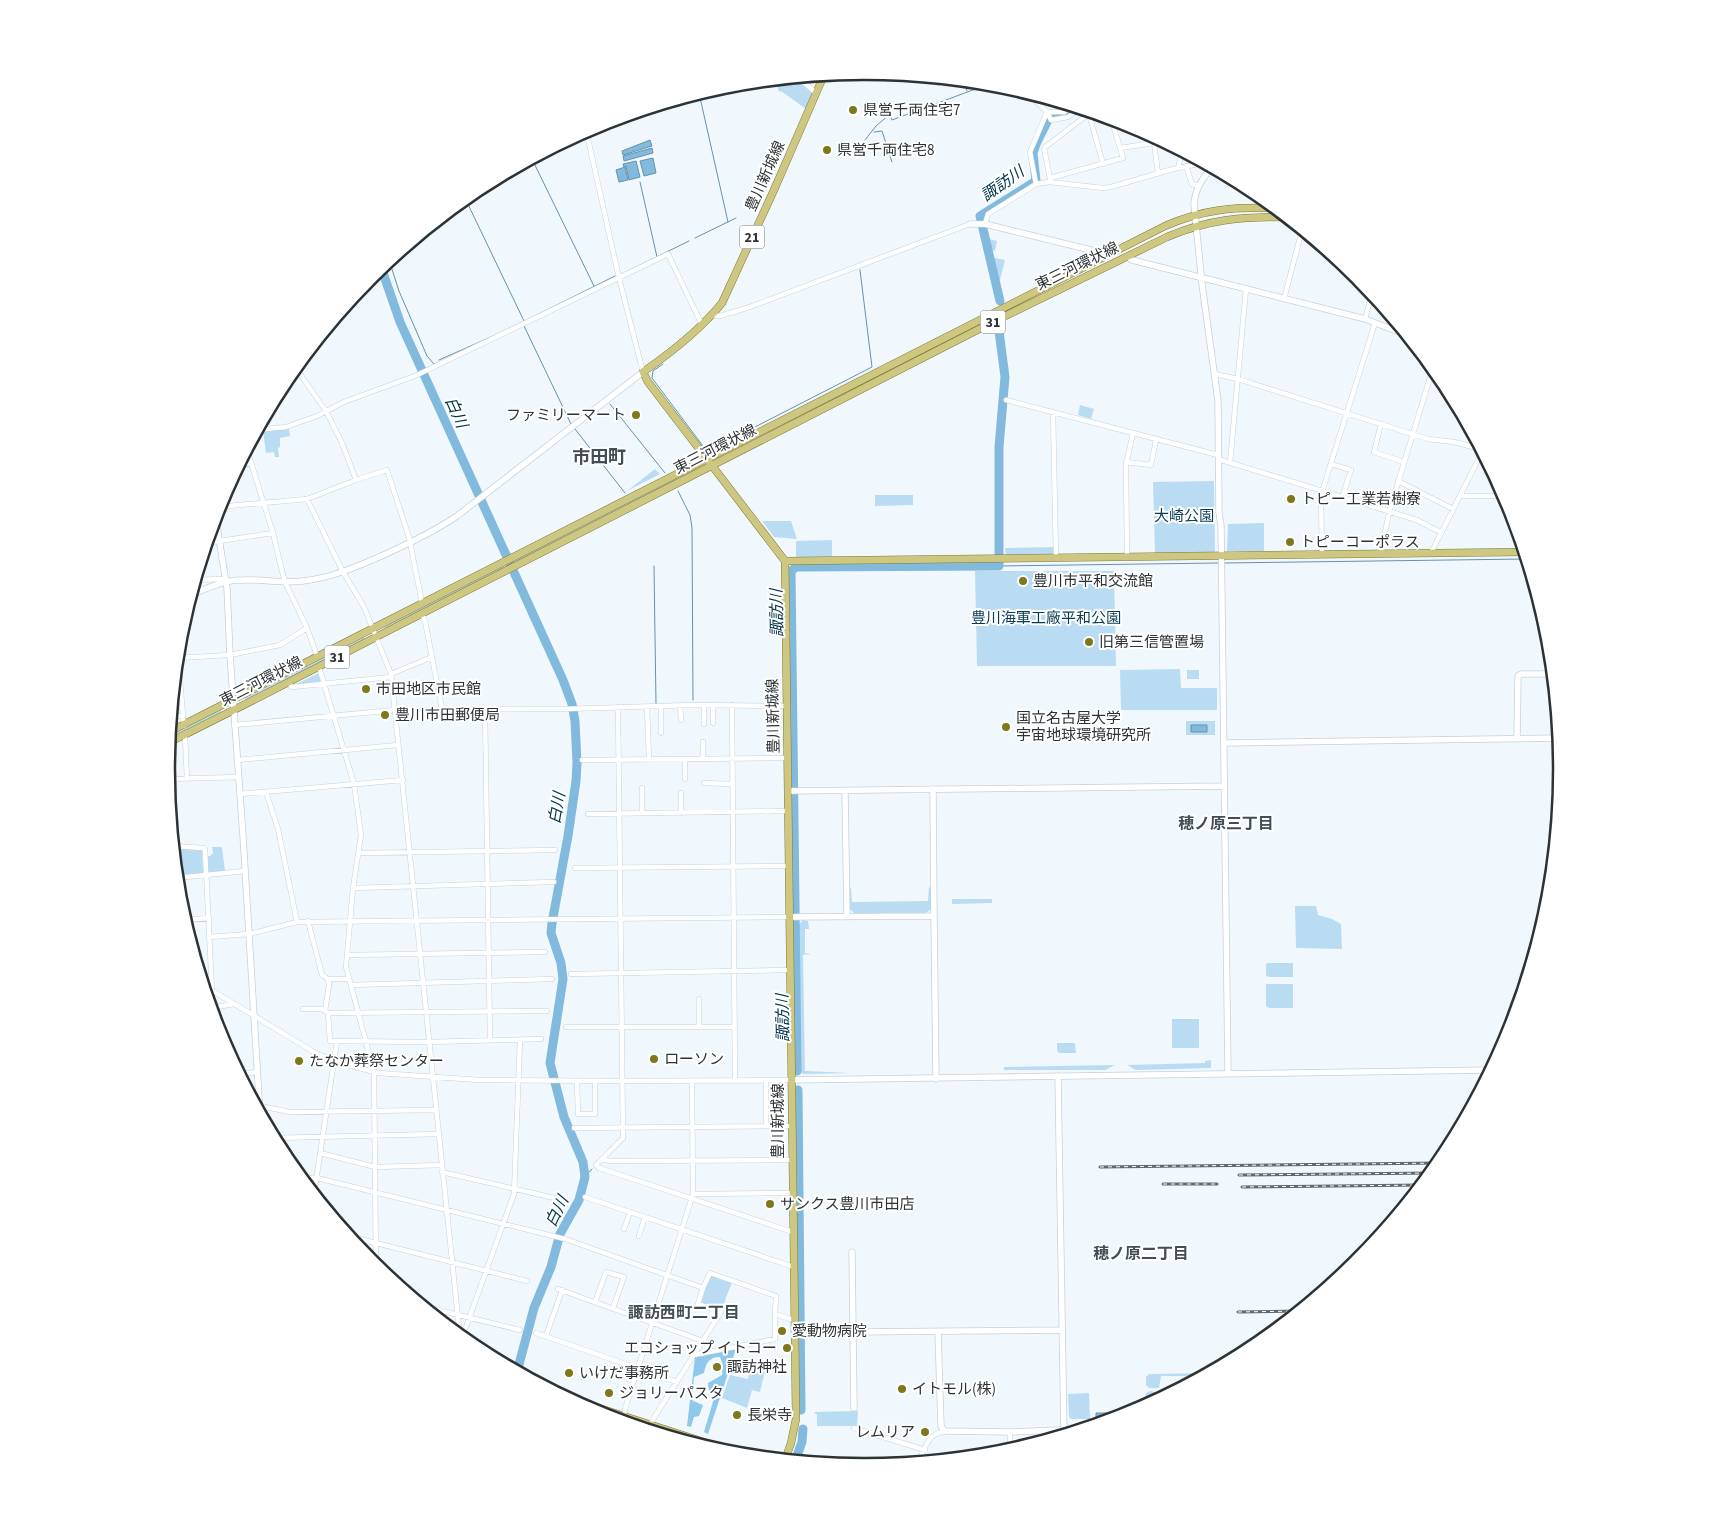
<svg xmlns="http://www.w3.org/2000/svg" width="1728" height="1539" font-family="'Source Sans 3','Noto Sans JP',sans-serif">
<style>
.green{fill:#badcf2}
.forest{fill:#8ec8eb}
.water{fill:#81badd;stroke:#6891ab}
.lines{fill:none;stroke-linecap:round;stroke-linejoin:round}
.stream{stroke:#6891ab;stroke-width:1}
.river{stroke:#81badd;stroke-width:9}
.minor-casing{stroke:#c4d2da;stroke-width:5.5}
.tertiary-casing{stroke:#c4d2da;stroke-width:7}
.primary-casing{stroke:#807b30;stroke-width:8}
.minor{stroke:#fff;stroke-width:4.5}
.tertiary{stroke:#fff;stroke-width:5.5}
.primary{stroke:#cdc782;stroke-width:7}
.rail-casing{stroke:#62686c;stroke-width:3}
.rail{stroke:#fff;stroke-width:1;stroke-dasharray:4;stroke-linecap:butt}
.poi-dot{fill:#7f771c;stroke:#fff;stroke-width:2}
.labels{text-anchor:middle;stroke-width:4;stroke-linejoin:round;paint-order:stroke}
.shield{fill:#fff;stroke:#6c7072;stroke-width:1}
.shield-label{font-size:14px;font-weight:bold;fill:#2d3235}
.poi-label{font-size:15px;fill:#2d3235;stroke:#fff;text-anchor:start}
.street-label{font-size:15px;fill:#2d3235;stroke:#fff}
.park-label{font-size:15px;fill:#0b3b53;stroke:#fff}
.water-label{font-size:16px;font-style:italic;fill:#03354d;stroke:#fff}
.neighbourhood-label{font-size:16px;font-weight:bold;fill:#424e55;stroke:#fff}
.quarter-label{font-size:18px;font-weight:bold;fill:#424e55;stroke:#fff}
.rim{fill:none;stroke:#2d3235;stroke-width:2.5}
</style>
<rect width="100%" height="100%" fill="#f0f8fe"/>
<path class="green" d="M 796,78 L 813,93 L 806,109 L 781,91 L 779,92 L 776,80 Z
M 981,237 L 997,241 L 995,251 L 991,250 L 990,257 L 1005,260 L 1000,280 L 993,279 Z
M 1080,405 L 1094,409 L 1091,419 L 1078,415 Z
M 289,428 L 290,436 L 280,438 L 280,447 L 278,448 L 279,457 L 275,457 L 274,452 L 266,453 L 263,431 Z
M 696,468 L 699,472 L 517,564 L 514,559 Z
M 655,469 L 660,474 L 627,491 Z
M 1214,481 L 1215,551 L 1212,554 L 1155,554 L 1153,482 Z
M 913,495 L 913,505 L 875,506 L 875,495 Z
M 762,521 L 791,521 L 797,539 L 774,537 Z
M 1264,523 L 1264,551 L 1227,551 L 1228,524 Z
M 832,540 L 832,557 L 796,557 L 796,541 Z
M 1054,547 L 1054,555 L 1006,555 L 1005,548 Z
M 502,565 L 504,570 L 385,628 L 383,625 Z
M 975,571 L 1114,571 L 1116,666 L 977,666 Z
M 364,637 L 365,640 L 245,700 L 245,695 Z
M 1180,669 L 1181,688 L 1217,688 L 1217,710 L 1122,710 L 1121,709 L 1120,670 Z
M 1187,670 L 1199,670 L 1199,679 L 1187,679 Z
M 319,673 L 322,683 L 294,685 Z
M 221,710 L 222,715 L 169,741 L 169,734 Z
M 1186,721 L 1215,721 L 1215,735 L 1186,735 Z
M 212,847 L 222,847 L 225,871 L 208,873 L 207,856 L 210,856 L 213,853 Z
M 173,848 L 202,849 L 203,873 L 176,876 Z
M 929,886 L 931,890 L 931,909 L 926,913 L 854,913 L 849,908 L 848,891 L 851,887 L 852,902 L 928,901 Z
M 952,899 L 992,899 L 992,903 L 952,904 Z
M 1295,906 L 1316,906 L 1318,915 L 1332,919 L 1341,924 L 1342,949 L 1296,948 Z
M 803,920 L 808,921 L 809,929 L 805,929 L 805,953 L 811,954 L 803,955 L 805,1071 L 852,1073 L 803,1074 L 799,1070 L 796,927 Z
M 1267,963 L 1293,963 L 1293,977 L 1268,977 L 1266,975 L 1266,965 Z
M 1266,984 L 1293,984 L 1293,1008 L 1269,1008 L 1266,1006 Z
M 1172,1019 L 1199,1019 L 1199,1048 L 1172,1048 Z
M 1057,1043 L 1075,1043 L 1076,1053 L 1060,1053 L 1057,1051 Z
M 1211,1060 L 1211,1068 L 1136,1070 L 1127,1065 L 1205,1063 L 1205,1061 Z
M 1115,1065 L 1105,1070 L 1004,1070 L 1004,1067 Z
M 711,1275 L 732,1282 L 721,1311 L 701,1303 L 700,1301 Z
M 750,1364 L 766,1367 L 760,1392 L 752,1390 L 747,1408 L 722,1398 L 730,1375 L 748,1379 Z
M 1209,1373 L 1204,1376 L 1161,1376 L 1159,1388 L 1149,1388 L 1146,1385 L 1146,1377 L 1149,1374 Z
M1145 1397a6 6 0 1 1 12 0a6 6 0 1 1-12 0Z
M 1089,1393 L 1090,1419 L 1071,1419 L 1069,1417 L 1068,1394 Z
M 858,1411 L 857,1426 L 817,1426 L 817,1415 L 814,1412 Z"/>
<path class="forest" d="M 736,1349 L 708,1434 L 704,1432 L 715,1395 L 714,1393 L 709,1392 L 708,1383 L 722,1375 L 723,1365 L 720,1357 C 709,1357 706,1363 704,1373 L 694,1377 L 692,1399 L 693,1401 L 703,1405 L 699,1416 L 694,1417 L 691,1427 L 687,1426 L 695,1357 Z"/>
<path class="water" d="M 650,140 L 652,146 L 623,155 L 622,151 Z
M 652,148 L 653,153 L 624,161 L 623,156 Z
M 653,158 L 656,173 L 644,176 L 640,161 Z
M 636,161 L 640,177 L 629,180 L 626,166 L 624,167 L 623,164 Z
M 625,167 L 628,180 L 619,182 L 616,170 Z
M 1191,725 L 1207,725 L 1207,732 L 1191,732 Z
M 1096,1413 L 1114,1413 L 1114,1420 L 1096,1420 Z"/>
<g class="lines">
<path class="stream" d="M 964,81 L 967,91
M 938,85 L 952,80
M 699,93 L 728,222
M 874,132 L 882,131 L 892,162
M 865,140 L 876,126 L 890,114 L 892,120 L 989,84
M 532,159 L 594,286
M 640,182 L 657,257
M 465,198 L 524,321
M 695,238 L 736,218
M 389,260 L 399,291 L 427,356 L 434,364
M 624,273 L 689,241
M 535,316 L 615,276
M 524,326 L 571,424
M 439,360 L 491,337
M 663,364 L 653,371 L 652,378 L 703,446 L 712,449 L 872,367 L 860,270
M 610,404 L 665,473
M 575,429 L 625,493
M 678,491 L 690,515 L 692,528 L 693,700
M 1224,563 L 1526,559
M 654,566 L 656,704
M 999,566 L 1218,563
M 585,1177 L 592,1169"/>
<path class="river" d="M 381,267 L 400,322 L 563,680 L 572,704 L 575,721 L 577,763 L 576,781 L 568,836 L 552,923 L 551,933 L 561,963 L 563,979 L 550,1063 L 564,1117 L 583,1162 L 585,1177 L 579,1200 L 560,1234 L 551,1267 L 534,1308 L 517,1372
M 1000,301 L 980,216 L 1036,181 L 1033,153 L 1036,144 L 1050,116 L 1068,114 L 1076,108
M 797,1071 L 791,571 L 796,567 L 999,566 L 999,447 L 1005,377 L 999,331
M 798,1090 L 801,1410
M 795,1461 L 802,1442 L 803,1429"/>
<defs>
<path id="minor" d="M 799,78 L 816,93
M 1028,93 L 1047,112 L 1064,112 L 1072,106
M 1047,112 L 1051,120 L 1068,117 L 1079,109
M 1089,114 L 1103,164
M 1111,118 L 1120,148
M 586,130 L 619,278 L 643,372
M 1153,136 L 1158,173
M 1186,166 L 1192,184 L 1199,186
M 1178,168 L 1182,152
M 1050,178 L 1123,158 L 1120,148 L 1154,143
M 1050,179 L 1044,148 L 1091,112
M 1036,184 L 1030,152 L 1047,112
M 985,224 L 988,214 L 1036,184 L 1049,182 L 1103,188 L 1111,187 L 1173,169 L 1204,163
M 1284,299 L 1302,230
M 712,315 L 720,316 L 747,308 L 970,224
M 1365,319 L 1372,293
M 295,367 L 326,411 L 342,443 L 356,480
M 1214,374 L 1238,379 L 1428,439 L 1454,442 L 1481,449
M 1006,400 L 1218,455
M 1053,412 L 1056,558
M 1381,424 L 1374,452 L 1404,462
M 257,430 L 286,427 L 317,416 L 344,402 L 417,375 L 668,254 L 702,325
M 247,450 L 273,533 L 279,559 L 285,582 L 307,628 L 317,656
M 1218,459 L 1417,520 L 1440,532
M 1126,462 L 1151,465 L 1156,440
M 1230,463 L 1246,289
M 1331,464 L 1351,470 L 1342,498
M 239,465 L 251,463
M 1398,481 L 1453,509
M 1460,496 L 1506,496
M 307,499 L 343,572 L 364,607 L 391,674 L 460,1337
M 217,507 L 307,499 L 356,480 L 387,470 L 409,537 L 422,603
M 206,543 L 273,533
M 1431,553 L 1482,452
M 1322,555 L 1321,495 L 1375,323
M 1380,555 L 1390,509 L 1433,368
M 1127,558 L 1126,465 L 1133,433
M 195,580 L 221,579 L 225,582
M 422,614 L 425,621 L 442,709
M 177,658 L 230,655 L 280,645 L 307,628
M 178,658 L 184,726
M 319,667 L 354,784 L 361,835 L 353,888 L 346,967 L 374,1072 L 376,1268
M 391,674 L 432,657
M 288,683 L 292,687 L 391,677
M 704,705 L 704,724
M 713,705 L 713,723
M 732,705 L 735,1080
M 661,706 L 661,733
M 680,706 L 681,720
M 618,707 L 623,1138 L 596,1165 L 599,1168 L 793,1232
M 647,707 L 649,759
M 485,709 L 490,1040
M 171,716 L 183,716
M 234,725 L 395,710 L 566,709 L 692,705 L 787,706
M 185,735 L 187,779
M 703,742 L 703,759
M 685,759 L 685,779
M 238,760 L 398,745
M 582,760 L 787,758
M 167,779 L 239,777
M 704,783 L 732,784
M 266,792 L 278,829 L 297,922
M 681,793 L 681,813
M 240,794 L 403,780
M 642,813 L 642,788
M 588,814 L 788,811
M 173,846 L 204,848 L 205,850 L 212,990
M 359,853 L 555,850
M 575,868 L 789,866
M 176,878 L 245,871
M 353,888 L 554,882
M 183,920 L 209,918
M 308,921 L 322,975 L 328,979 L 349,979
M 209,937 L 249,934 L 297,922 L 790,917
M 347,955 L 545,952
M 571,974 L 790,970
M 328,979 L 329,985 L 325,1011 L 328,1013 L 330,1041 L 428,1042 L 541,1039
M 203,985 L 314,1052 L 333,1061 L 378,1073 L 479,1080 L 622,1081 L 791,1080
M 351,985 L 552,979
M 699,999 L 699,1027
M 210,1008 L 234,1004
M 303,1009 L 322,1009 L 325,1011
M 328,1013 L 547,1011
M 566,1027 L 735,1027
M 239,1074 L 257,1072
M 766,1080 L 766,1126
M 577,1081 L 578,1114 L 595,1114 L 595,1081
M 260,1106 L 290,1112 L 436,1110
M 574,1128 L 792,1126
M 273,1138 L 439,1134
M 320,1153 L 375,1167 L 442,1165
M 602,1159 L 610,1161 L 791,1160
M 442,1172 L 567,1201
M 300,1178 L 317,1178 L 565,1239 L 703,1288 L 710,1273 L 776,1296 L 775,1314 L 794,1320
M 314,1194 L 337,1041
M 693,1194 L 792,1193
M 585,1197 L 794,1267
M 624,1229 L 630,1212
M 348,1236 L 527,1281
M 639,1236 L 645,1217
M 558,1289 L 703,1341
M 595,1302 L 606,1272 L 624,1277 L 613,1308
M 422,1306 L 520,1330
M 536,1333 L 677,1382
M 546,1336 L 562,1290
M 462,1338 L 514,1194 L 520,1040
M 694,1355 L 775,1339 L 775,1314
M 623,1422 L 625,1409 L 693,1194 L 692,1081
M 650,1424 L 721,1312 L 698,1304 L 703,1288
M 854,1428 L 925,1450
M 1010,1432 L 1010,1451
M 918,1462 C 925,1449 928,1432 945,1432"/>
<path id="tertiary" d="M 1212,167 C 1203,178 1195,189 1194,204 L 1202,284 L 1218,401 L 1219,513 L 1221,525 L 1228,1073
M 970,224 L 985,224 L 1099,252 L 1105,256
M 1127,256 L 1132,260 L 1365,319 L 1407,335
M 215,514 L 227,588 L 230,655 L 243,836 L 260,1114
M 191,595 C 203,590 217,583 230,581 C 253,577 279,584 303,581 C 330,578 354,568 379,557 C 406,545 432,533 457,516 L 643,372
M 1517,739 L 1518,676 L 1521,674 L 1553,674
M 1224,743 L 1559,738
M 933,789 L 934,916
M 788,791 L 1224,786
M 845,791 L 847,917
M 790,917 L 934,916 L 936,1079
M 1058,1076 L 1064,1435
M 791,1080 L 1491,1070
M 852,1252 L 854,1408
M 853,1332 L 1062,1330
M 938,1332 L 941,1426 L 944,1431 L 1010,1432 L 1082,1429"/>
<path id="primary" d="M 785,561 L 1524,552
M 169,732 L 1165,226 C 1204,209 1233,207 1275,208
M 168,743 C 238,708 307,673 376,637 L 995,321 L 1167,237 C 1209,219 1241,217 1286,217
M 562,1396 L 747,1456
M 785,1460 L 791,1443 L 796,1419 L 785,561 L 648,382 L 643,372 C 672,352 700,330 722,303 L 774,190 L 824,75"/>
</defs>
<use href="#minor" class="minor-casing"/>
<use href="#tertiary" class="tertiary-casing"/>
<use href="#primary" class="primary-casing"/>
<use href="#minor" class="minor"/>
<use href="#tertiary" class="tertiary"/>
<use href="#primary" class="primary"/>
<defs>
<path id="rail" d="M 1100,1167 L 1440,1163
M 1239,1175 L 1432,1173
M 1163,1184 L 1217,1184
M 1242,1187 L 1422,1185
M 1238,1312 L 1299,1311"/>
</defs>
<use href="#rail" class="rail-casing"/>
<use href="#rail" class="rail"/>
</g>
<g class="poi-dot">
<circle cx="853" cy="110" r="5"/>
<circle cx="827" cy="150" r="5"/>
<circle cx="636" cy="415" r="5"/>
<circle cx="1291" cy="499" r="5"/>
<circle cx="1290" cy="542" r="5"/>
<circle cx="1023" cy="581" r="5"/>
<circle cx="1089" cy="642" r="5"/>
<circle cx="366" cy="689" r="5"/>
<circle cx="385" cy="715" r="5"/>
<circle cx="1006" cy="727" r="5"/>
<circle cx="654" cy="1059" r="5"/>
<circle cx="299" cy="1061" r="5"/>
<circle cx="770" cy="1204" r="5"/>
<circle cx="782" cy="1331" r="5"/>
<circle cx="787" cy="1348" r="5"/>
<circle cx="717" cy="1367" r="5"/>
<circle cx="569" cy="1373" r="5"/>
<circle cx="902" cy="1389" r="5"/>
<circle cx="609" cy="1393" r="5"/>
<circle cx="737" cy="1415" r="5"/>
<circle cx="925" cy="1432" r="5"/>
</g>
<g class="labels">
<g class="shield">
<rect x="739.5" y="225.5" width="25" height="23" rx="4"/>
<rect x="980.5" y="310.5" width="25" height="23" rx="4"/>
<rect x="324.5" y="645.5" width="25" height="23" rx="4"/>
</g>
<g class="shield-label">
<text x="752" y="242">21</text>
<text x="993" y="327">31</text>
<text x="337" y="662">31</text>
</g>
<g class="poi-label">
<text x="863" y="115">県営千両住宅7</text>
<text x="837" y="155">県営千両住宅8</text>
<text x="626" y="420" text-anchor="end">ファミリーマート</text>
<text x="1301" y="504">トピー工業若樹寮</text>
<text x="1300" y="547">トピーコーポラス</text>
<text x="1033" y="586">豊川市平和交流館</text>
<text x="1099" y="647">旧第三信管置場</text>
<text x="376" y="694">市田地区市民館</text>
<text x="395" y="720">豊川市田郵便局</text>
<text x="1016" y="723">国立名古屋大学<tspan x="1016" dy="17">宇宙地球環境研究所</tspan></text>
<text x="664" y="1064">ローソン</text>
<text x="309" y="1066">たなか葬祭センター</text>
<text x="780" y="1209">サンクス豊川市田店</text>
<text x="792" y="1336">愛動物病院</text>
<text x="777" y="1353" text-anchor="end">エコショップ イトコー</text>
<text x="727" y="1372">諏訪神社</text>
<text x="579" y="1378">いけだ事務所</text>
<text x="912" y="1394">イトモル(株)</text>
<text x="619" y="1398">ジョリーパスタ</text>
<text x="747" y="1420">長栄寺</text>
<text x="915" y="1437" text-anchor="end">レムリア</text>
</g>
<g class="street-label">
<text transform="translate(765 176) rotate(-66)" y="5">豊川新城線</text>
<text transform="translate(1077 266) rotate(-26)" y="5">東三河環状線</text>
<text transform="translate(715 449) rotate(-27)" y="5">東三河環状線</text>
<text transform="translate(261 681) rotate(-27)" y="5">東三河環状線</text>
<text transform="translate(773 716) rotate(-91)" y="5">豊川新城線</text>
<text transform="translate(778 1121) rotate(-90)" y="5">豊川新城線</text>
</g>
<g class="park-label">
<text x="1184" y="521">大崎公園</text>
<text x="1046" y="623">豊川海軍工廠平和公園</text>
</g>
<g class="water-label">
<text transform="translate(1002 183) rotate(-35)" y="6">諏訪川</text>
<text transform="translate(457 412) rotate(66)" y="6">白川</text>
<text transform="translate(776 613) rotate(-91)" y="6">諏訪川</text>
<text transform="translate(556 808) rotate(-80)" y="6">白川</text>
<text transform="translate(782 1018) rotate(-91)" y="6">諏訪川</text>
<text transform="translate(556 1211) rotate(-64)" y="6">白川</text>
</g>
<g class="neighbourhood-label">
<text x="1226" y="829">穂ノ原三丁目</text>
<text x="1141" y="1259">穂ノ原二丁目</text>
<text x="684" y="1318">諏訪西町二丁目</text>
</g>
<g class="quarter-label">
<text x="599" y="463">市田町</text>
</g>
</g>
<path d="M0 0H1728V1539H0ZM175 769a689 689 0 1 1 1378 0a689 689 0 1 1-1378 0Z" fill="#fff" fill-rule="evenodd"/>
<path class="rim" d="M175 769a689 689 0 1 1 1378 0a689 689 0 1 1-1378 0Z"/>
</svg>
